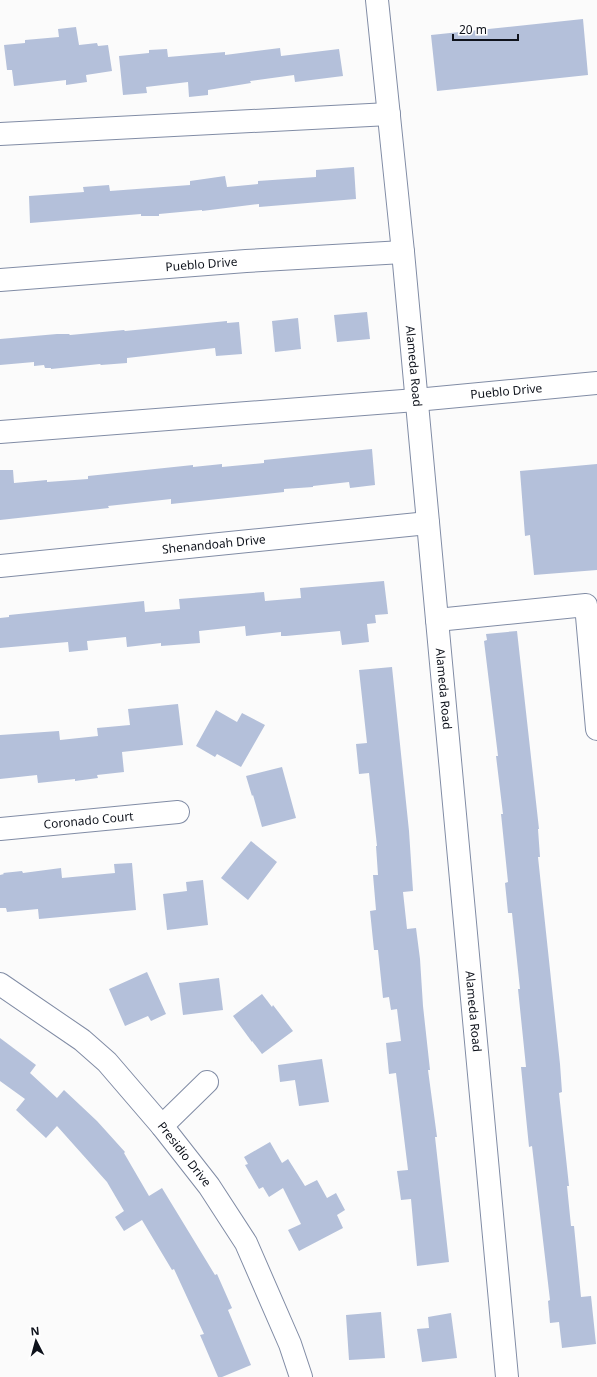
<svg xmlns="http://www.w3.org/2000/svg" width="597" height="1377" font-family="'Noto Sans',sans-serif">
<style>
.building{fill:#b4c0da}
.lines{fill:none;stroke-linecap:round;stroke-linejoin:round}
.minor-casing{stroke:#818ca5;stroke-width:24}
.minor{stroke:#fff;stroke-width:22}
.labels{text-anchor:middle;stroke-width:3.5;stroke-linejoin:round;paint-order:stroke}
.street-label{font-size:12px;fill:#0e121b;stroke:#fff}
</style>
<rect width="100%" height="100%" fill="#fbfbfb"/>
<path class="building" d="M 583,19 L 588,75 L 437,91 L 431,35 Z
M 76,27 L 79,45 L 97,43 L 98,46 L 108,45 L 112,71 L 86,75 L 87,82 L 66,85 L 66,80 L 14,86 L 12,70 L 7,70 L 4,45 L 25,43 L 25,40 L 59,37 L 58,29 Z
M 280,48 L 281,56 L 339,49 L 343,76 L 295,82 L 294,75 L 250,81 L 251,83 L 208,90 L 208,95 L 189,97 L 188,82 L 146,87 L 147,93 L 123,95 L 119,56 L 149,53 L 149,50 L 167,49 L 168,57 L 225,52 L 225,55 Z
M 354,167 L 356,199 L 259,207 L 259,204 L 202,211 L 202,210 L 159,214 L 159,216 L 141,216 L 141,214 L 30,223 L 29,196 L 84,192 L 83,187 L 109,185 L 110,191 L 190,185 L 190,181 L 225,176 L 227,187 L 258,184 L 258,181 L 316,177 L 316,170 Z
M 367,312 L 370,339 L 337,342 L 334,315 Z
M 298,318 L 301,349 L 275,352 L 272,321 Z
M 227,321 L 227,323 L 239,322 L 242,354 L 216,356 L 215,348 L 127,358 L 127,363 L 101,365 L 100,364 L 51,369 L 51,368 L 45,368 L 44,365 L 34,366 L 34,362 L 0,365 L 0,339 L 57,334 L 69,334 L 70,335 L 124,330 L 125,331 Z
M 372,449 L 375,485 L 350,488 L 349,482 L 313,486 L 313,487 L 284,489 L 284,492 L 171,504 L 171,499 L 108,506 L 109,508 L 0,520 L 0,470 L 13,470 L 14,483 L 47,480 L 47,482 L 88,479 L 88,476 L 193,465 L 193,467 L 222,464 L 222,467 L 264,463 L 264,460 Z
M 597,464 L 597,570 L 534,575 L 530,535 L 525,536 L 520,471 Z
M 384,581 L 388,614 L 375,615 L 376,623 L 367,624 L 369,642 L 342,645 L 340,631 L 286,636 L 281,636 L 281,632 L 246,636 L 245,626 L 199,631 L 200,643 L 161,646 L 161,643 L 127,647 L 126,637 L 87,641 L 88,650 L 69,652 L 68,642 L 0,648 L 0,618 L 9,617 L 9,615 L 144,601 L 145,612 L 180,609 L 179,599 L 264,592 L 265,601 L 301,598 L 300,588 Z
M 517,631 L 539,829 L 538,829 L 540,857 L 538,857 L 560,1064 L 562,1092 L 559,1093 L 569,1186 L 567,1186 L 571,1226 L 574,1226 L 581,1297 L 591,1296 L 596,1344 L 562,1348 L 559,1322 L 550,1323 L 548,1301 L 550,1300 L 532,1146 L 529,1147 L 521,1067 L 526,1067 L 518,989 L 520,989 L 512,913 L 508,913 L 505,883 L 508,882 L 501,814 L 503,814 L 496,756 L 498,756 L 484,641 L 487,640 L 486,634 Z
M 392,667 L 409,831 L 413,891 L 403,892 L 407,929 L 416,928 L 420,959 L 423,1006 L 430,1070 L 428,1070 L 437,1137 L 435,1137 L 449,1262 L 417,1266 L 411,1199 L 401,1200 L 397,1171 L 408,1170 L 396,1073 L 389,1074 L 386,1043 L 401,1041 L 397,1009 L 391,1010 L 389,997 L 383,998 L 378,950 L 374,950 L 370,911 L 376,910 L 373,875 L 378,875 L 376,846 L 377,846 L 369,773 L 359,774 L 356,744 L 367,743 L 359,670 Z
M 178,704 L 183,745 L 122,752 L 124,772 L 97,775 L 98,778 L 75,781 L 75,779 L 38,783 L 37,775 L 0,779 L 0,735 L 59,731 L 60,740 L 98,736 L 97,728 L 130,725 L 128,709 Z
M 216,710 L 237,722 L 242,713 L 265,725 L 241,767 L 217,754 L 215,757 L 196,746 Z
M 282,767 L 296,818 L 262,827 L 253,795 L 252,796 L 246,776 Z
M 251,841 L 277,862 L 248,900 L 221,878 Z
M 132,863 L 136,910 L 39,919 L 38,909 L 7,912 L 6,908 L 0,908 L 0,875 L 4,874 L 3,873 L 22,871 L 23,873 L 61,868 L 62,878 L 115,873 L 114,864 Z
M 203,880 L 208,925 L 167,930 L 163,894 L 187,891 L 186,882 Z
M 147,972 L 166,1014 L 151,1021 L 148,1016 L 125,1026 L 109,989 Z
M 219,978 L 223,1010 L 183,1015 L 179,983 Z
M 262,994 L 272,1007 L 273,1005 L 293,1031 L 262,1054 L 252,1041 L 252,1042 L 233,1016 Z
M 0,1038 L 36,1065 L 30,1073 L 57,1098 L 64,1090 L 97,1121 L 125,1152 L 124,1153 L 149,1196 L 162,1188 L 215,1275 L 217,1274 L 232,1308 L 228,1310 L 251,1365 L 222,1377 L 218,1377 L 200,1335 L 204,1334 L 174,1269 L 172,1270 L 142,1220 L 124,1231 L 115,1217 L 124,1211 L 107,1182 L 57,1126 L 46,1138 L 16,1110 L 25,1099 L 0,1081 Z
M 322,1059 L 329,1102 L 299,1106 L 295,1080 L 280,1082 L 278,1065 Z
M 270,1142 L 282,1163 L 288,1159 L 305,1186 L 317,1180 L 327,1198 L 336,1193 L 345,1210 L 337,1215 L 343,1228 L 299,1251 L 288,1230 L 301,1224 L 283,1188 L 269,1197 L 263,1187 L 259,1189 L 245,1165 L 248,1164 L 244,1157 Z
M 381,1312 L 385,1358 L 349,1360 L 346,1315 Z
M 451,1313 L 457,1358 L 422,1362 L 417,1329 L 429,1328 L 428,1317 Z"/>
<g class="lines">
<defs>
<g id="minor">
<path id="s1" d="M 377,0 L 403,252 L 507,1377"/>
<path d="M 0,134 L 389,114"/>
<path id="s2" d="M 0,280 L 246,261 L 403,252"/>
<path id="s3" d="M 0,432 L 416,400 L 597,383"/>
<path id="s4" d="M 0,566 L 428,523"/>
<path d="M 437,620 L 586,605 L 597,729"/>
<path id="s5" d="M 0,829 L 178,812"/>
<path id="s6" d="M 0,984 L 82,1040 L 107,1062 L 162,1126 L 209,1186 L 246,1243 L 290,1344 L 301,1377"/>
<path d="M 162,1126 L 207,1082"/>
</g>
</defs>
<use href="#minor" class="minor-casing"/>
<use href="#minor" class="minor"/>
</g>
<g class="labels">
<g class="street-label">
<text dy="4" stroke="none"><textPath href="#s2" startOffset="202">Pueblo Drive</textPath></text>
<text dy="4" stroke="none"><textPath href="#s1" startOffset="368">Alameda Road</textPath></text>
<text dy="4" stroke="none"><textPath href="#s3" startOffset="508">Pueblo Drive</textPath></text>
<text dy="4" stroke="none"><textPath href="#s4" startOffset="215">Shenandoah Drive</textPath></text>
<text dy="4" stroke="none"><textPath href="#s1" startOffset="692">Alameda Road</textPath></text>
<text dy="4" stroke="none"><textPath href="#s5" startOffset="89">Coronado Court</textPath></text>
<text dy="4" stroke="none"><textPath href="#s1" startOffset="1016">Alameda Road</textPath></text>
<text dy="4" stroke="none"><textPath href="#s6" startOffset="253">Presidio Drive</textPath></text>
</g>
</g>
<g transform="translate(36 1341) rotate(354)" stroke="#ffffff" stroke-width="3" paint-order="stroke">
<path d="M0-3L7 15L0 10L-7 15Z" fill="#0e121b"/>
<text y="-6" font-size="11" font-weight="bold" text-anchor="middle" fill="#0e121b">N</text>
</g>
<path d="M453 34v6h65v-6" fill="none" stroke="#0e121b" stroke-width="2"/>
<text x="459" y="34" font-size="12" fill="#0e121b" stroke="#ffffff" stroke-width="3" paint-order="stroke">20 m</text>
</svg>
